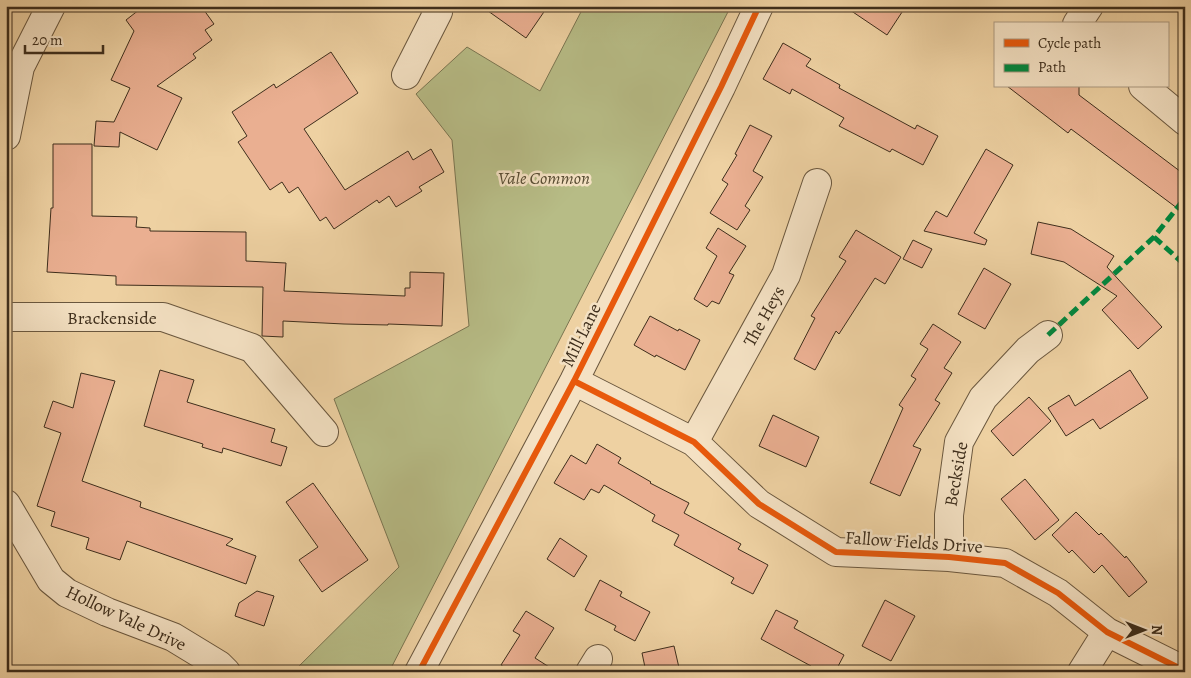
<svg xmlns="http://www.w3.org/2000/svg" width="1191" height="678" font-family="Alegreya,serif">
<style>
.green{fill:#b7bc86;stroke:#7a7551}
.building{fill:#eaaf91;stroke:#3e2e1c}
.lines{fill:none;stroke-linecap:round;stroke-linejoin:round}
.minor-casing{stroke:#6a573e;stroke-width:30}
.minor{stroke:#f4e1c3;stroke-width:28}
.quiet{stroke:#00873e;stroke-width:5;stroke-dasharray:10 5;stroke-linecap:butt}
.cycleway-casing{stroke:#f4e1c3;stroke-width:9}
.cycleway{stroke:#e8590c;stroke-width:6}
.labels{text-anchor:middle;stroke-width:5;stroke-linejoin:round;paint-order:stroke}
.park-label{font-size:18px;font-style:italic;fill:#564a31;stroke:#f4e1c3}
.street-label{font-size:18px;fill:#3e2e1c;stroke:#f4e1c3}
</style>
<rect width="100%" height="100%" fill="#eed1a2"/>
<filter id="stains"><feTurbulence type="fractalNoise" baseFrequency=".004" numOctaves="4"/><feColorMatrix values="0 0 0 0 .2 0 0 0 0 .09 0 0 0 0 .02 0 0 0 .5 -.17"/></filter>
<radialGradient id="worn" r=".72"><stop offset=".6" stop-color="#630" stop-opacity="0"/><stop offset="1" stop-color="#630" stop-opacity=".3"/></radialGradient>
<path class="green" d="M 584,6 L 731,6 L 389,672 L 293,672 L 399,567 L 334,399 L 469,326 L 452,140 L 416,94 L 467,47 L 540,91 Z"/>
<path class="building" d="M 144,6 L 201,6 L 214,24 L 205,30 L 212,40 L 193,54 L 196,58 L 157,86 L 182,98 L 157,150 L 120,132 L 119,147 L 94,146 L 96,121 L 114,122 L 130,88 L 111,80 L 134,31 L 126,20 Z
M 481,6 L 548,6 L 526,38 Z
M 844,6 L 906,6 L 887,35 Z
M 783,43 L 811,59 L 806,66 L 840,85 L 839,88 L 915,129 L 917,125 L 938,136 L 923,165 L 892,149 L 890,152 L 839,126 L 844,118 L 792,89 L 790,94 L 763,79 Z
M 331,52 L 358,93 L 304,129 L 345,190 L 408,151 L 413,160 L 431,149 L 444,172 L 419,187 L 422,191 L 396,207 L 389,196 L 379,203 L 377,200 L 334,229 L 326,217 L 320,221 L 298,187 L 289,193 L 282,182 L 270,190 L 238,142 L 247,136 L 232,112 L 274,84 L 276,88 Z
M 1007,86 L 1079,86 L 1079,95 L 1185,175 L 1185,214 L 1071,129 L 1068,133 Z
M 750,125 L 772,136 L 753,171 L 763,177 L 745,206 L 750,210 L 737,230 L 710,213 L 728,184 L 722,180 L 737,155 L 735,154 Z
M 53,144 L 92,144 L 92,216 L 137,217 L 136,227 L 150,228 L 150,231 L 246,232 L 246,261 L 286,263 L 284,291 L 405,296 L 405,288 L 410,288 L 410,272 L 444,273 L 442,326 L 388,324 L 388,325 L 344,324 L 283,321 L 283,337 L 262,336 L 263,287 L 116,285 L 116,276 L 47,272 L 51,208 L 53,208 Z
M 986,149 L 1013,165 L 974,233 L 987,240 L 985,245 L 924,231 L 936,211 L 947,217 Z
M 1038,222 L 1071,229 L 1114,256 L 1107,267 L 1162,327 L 1138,349 L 1102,310 L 1117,296 L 1064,262 L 1031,254 Z
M 718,228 L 746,246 L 729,273 L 734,275 L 719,304 L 712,301 L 707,307 L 694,299 L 717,256 L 706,248 Z
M 856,230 L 901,257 L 885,284 L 875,278 L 839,334 L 836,331 L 815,370 L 794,359 L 815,318 L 811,316 L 846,261 L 839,257 Z
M 913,240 L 932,249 L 922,268 L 903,259 Z
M 984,268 L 1011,284 L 985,329 L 958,314 Z
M 650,316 L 678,331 L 679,329 L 700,340 L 685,370 L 656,355 L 655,357 L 634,345 Z
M 933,324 L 961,342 L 944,368 L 952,373 L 935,400 L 940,403 L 913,446 L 921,449 L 900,496 L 870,483 L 903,408 L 899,405 L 916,379 L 911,376 L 928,349 L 920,344 Z
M 160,370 L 194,380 L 187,402 L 275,429 L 271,442 L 287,447 L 281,466 L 223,448 L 222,453 L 202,447 L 203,444 L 144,426 Z
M 1130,370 L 1148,398 L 1100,429 L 1093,419 L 1066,436 L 1048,408 L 1069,395 L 1075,406 Z
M 81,373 L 115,381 L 82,481 L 141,502 L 140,507 L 233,539 L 226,545 L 256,556 L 246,584 L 127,541 L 120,560 L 86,549 L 89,538 L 51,526 L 55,512 L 37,506 L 61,433 L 44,427 L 53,401 L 73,408 Z
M 1029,397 L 1051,421 L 1013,456 L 991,431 Z
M 773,415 L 819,437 L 806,467 L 759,446 Z
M 597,444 L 621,458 L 618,463 L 651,482 L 650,483 L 689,503 L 684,513 L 741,544 L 738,549 L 768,565 L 753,594 L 731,583 L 734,578 L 674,545 L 679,535 L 652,521 L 655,515 L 604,485 L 599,493 L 591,489 L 584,500 L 554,483 L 571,455 L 586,464 Z
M 1025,479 L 1059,520 L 1035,540 L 1001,499 Z
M 313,483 L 368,560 L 322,592 L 299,560 L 318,547 L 286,502 Z
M 1076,512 L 1099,535 L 1101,533 L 1125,558 L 1126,556 L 1147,582 L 1129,597 L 1102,565 L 1094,573 L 1072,550 L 1069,553 L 1052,535 Z
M 560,538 L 587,556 L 574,577 L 547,559 Z
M 600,580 L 622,592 L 620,596 L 650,612 L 635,641 L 614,630 L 616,626 L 585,610 Z
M 257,591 L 274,596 L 264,626 L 235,616 L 239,603 Z
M 885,600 L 915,616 L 891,661 L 862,646 Z
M 776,610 L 798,621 L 794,628 L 844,655 L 835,672 L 808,672 L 811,666 L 761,639 Z
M 526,611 L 554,628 L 535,658 L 557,672 L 511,672 L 501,665 L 520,635 L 513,631 Z
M 674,646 L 680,672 L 646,672 L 642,653 Z"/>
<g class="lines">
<defs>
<path id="minor" d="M 1077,24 L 1089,6
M 406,75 L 438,12 L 434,6
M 1143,86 L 1185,121
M 6,136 L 20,67 L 51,6
M 6,317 L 163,317 L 252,348 L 324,432
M 574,381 L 694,442 L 759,504 L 836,552 L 949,557 L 1005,563 L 1058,593 L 1107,632 L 1185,671
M 694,442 L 786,275 L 817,183
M 6,504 L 51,580 L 67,593 L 107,612 L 173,637 L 219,665 L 226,672
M 949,557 L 949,515 L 959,442 L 983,398 L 1028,350 L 1048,335
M 419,672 L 574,381 L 721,87 L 759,6
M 590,672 L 598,659
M 1082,672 L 1107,632"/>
</defs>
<use href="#minor" class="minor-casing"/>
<use href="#minor" class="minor"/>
<path class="quiet" d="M 1154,237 L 1185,265
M 1048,335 L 1154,237 L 1185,198"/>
<defs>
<path id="cycleway" d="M 574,381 L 694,442 L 759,504 L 836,552 L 949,557 L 1005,563 L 1058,593 L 1107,632 L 1185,671
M 419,672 L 574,381 L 721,87 L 759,6"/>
</defs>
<use href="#cycleway" class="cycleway-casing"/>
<use href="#cycleway" class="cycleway"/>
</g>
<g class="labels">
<g class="park-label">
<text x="544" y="184">Vale Common</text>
</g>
<g class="street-label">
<text transform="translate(764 316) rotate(-61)" y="6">The Heys</text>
<text x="112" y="324">Brackenside</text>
<text transform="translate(581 335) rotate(-64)" y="6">Mill Lane</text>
<text transform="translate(956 474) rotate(-80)" y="6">Beckside</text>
<text transform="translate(914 542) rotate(4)" y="6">Fallow Fields Drive</text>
<text transform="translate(126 618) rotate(25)" y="6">Hollow Vale Drive</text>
</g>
</g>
<rect width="1191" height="678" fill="none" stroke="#eed1a2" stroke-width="25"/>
<rect x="8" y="8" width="1176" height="663" fill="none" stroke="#3e2e1c" stroke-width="2.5"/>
<rect x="12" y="12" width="1166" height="653" fill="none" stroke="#3e2e1c"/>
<rect x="994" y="22" width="175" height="65" fill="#f4e1c3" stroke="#ab9980"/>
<rect x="1004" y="39" width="25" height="8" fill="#e8590c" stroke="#ab9980"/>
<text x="1038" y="48" font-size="15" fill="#3e2e1c">Cycle path</text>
<rect x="1004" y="64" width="25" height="8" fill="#00873e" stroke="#ab9980"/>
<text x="1038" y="72" font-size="15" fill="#3e2e1c">Path</text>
<g transform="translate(1144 630) rotate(90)" stroke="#f4e1c3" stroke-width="4" paint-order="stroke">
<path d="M0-4L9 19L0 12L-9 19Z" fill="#3e2e1c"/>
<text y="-8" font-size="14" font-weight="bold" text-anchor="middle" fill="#3e2e1c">N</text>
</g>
<path d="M25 45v8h78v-8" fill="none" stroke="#3e2e1c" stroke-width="2.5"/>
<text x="32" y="45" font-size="15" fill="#3e2e1c" stroke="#f4e1c3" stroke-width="4" paint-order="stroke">20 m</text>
<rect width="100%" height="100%" filter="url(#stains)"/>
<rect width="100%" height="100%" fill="url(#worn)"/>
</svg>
